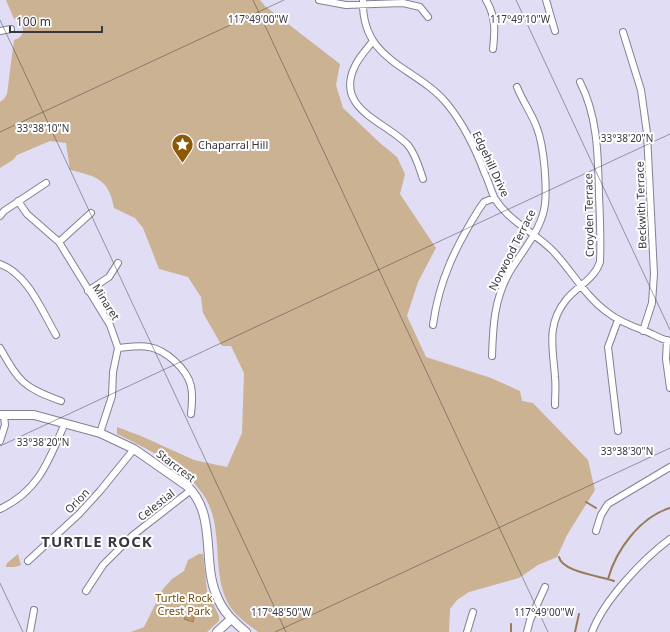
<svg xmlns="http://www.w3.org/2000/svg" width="670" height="632" font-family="'Noto Sans',sans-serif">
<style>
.green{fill:#cbb293}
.water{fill:#c29865;stroke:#997b5a}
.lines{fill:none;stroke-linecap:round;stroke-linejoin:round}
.stream{stroke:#997b5a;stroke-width:2}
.minor-casing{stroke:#838095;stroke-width:8}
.tertiary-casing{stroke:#838095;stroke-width:10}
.minor{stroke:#fff;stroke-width:6}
.tertiary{stroke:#fff;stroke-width:8}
.ticks{fill:none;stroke:#383740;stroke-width:1;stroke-opacity:0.45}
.labels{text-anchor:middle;stroke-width:4;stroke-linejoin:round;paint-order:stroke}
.poi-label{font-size:11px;fill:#383740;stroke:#fff;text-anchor:start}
.street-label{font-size:11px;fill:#383740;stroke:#fff}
.park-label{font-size:11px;fill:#754c0d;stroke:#fff}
.district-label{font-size:15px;font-weight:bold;letter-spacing:1px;fill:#383740;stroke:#fff}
.ticks-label{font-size:10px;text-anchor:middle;fill:#383740;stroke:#fff;stroke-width:4;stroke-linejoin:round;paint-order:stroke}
</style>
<rect width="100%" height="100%" fill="#e0ddf4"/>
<path class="green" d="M 6,0 L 260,0 L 265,6 L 340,64 L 336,85 L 343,108 L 380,143 L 397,157 L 405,174 L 400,194 L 436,248 L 418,282 L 407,316 L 426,357 L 491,378 L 520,391 L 522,401 L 533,403 L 588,460 L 595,490 L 567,535 L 557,557 L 538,565 L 519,578 L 469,592 L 457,600 L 450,609 L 449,632 L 258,632 C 251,626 241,620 235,613 C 208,582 226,534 206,499 C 188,468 148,449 117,434 L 117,427 L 141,436 L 194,460 L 227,467 L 242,433 L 244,373 L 231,346 L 222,346 L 203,313 L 201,297 L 188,277 L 159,269 L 143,228 L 135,218 L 114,208 C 109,179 96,176 70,170 L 66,143 L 50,141 L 17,155 L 13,160 L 0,168 L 0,102 L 4,99 L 7,94 L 14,40 C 23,38 25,30 21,22 L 14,19 Z
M 18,554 L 21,565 L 15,567 L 6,567 L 7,563 Z
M 199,554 L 203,554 L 207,591 L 219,616 L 219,621 L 207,632 L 131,632 L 144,627 L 163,589 L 172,579 L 184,571 L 188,560 Z"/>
<path class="water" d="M 190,606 L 196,608 L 193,622 L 184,619 Z"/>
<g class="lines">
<path class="stream" d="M 586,502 L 596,508
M 559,557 C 562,572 601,576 614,581
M 608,579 C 616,550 640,517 670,508
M 511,624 L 511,632
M 575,632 L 579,614"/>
<defs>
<path id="minor" d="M 319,0 L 346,5 L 403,3 L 420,7 L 428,17
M 363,0 C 361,63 417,66 448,105 C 464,125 476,150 485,174 C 489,182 491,191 495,199 C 510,222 534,232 553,251 C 572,271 585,296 607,312 C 618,321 631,326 645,331 C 653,334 662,340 670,341
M 486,0 C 496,17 495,31 493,49
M 546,0 L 555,31
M 0,31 L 11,29
M 623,32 L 641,90 L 647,133 L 654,274 L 652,303 L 643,331
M 373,41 C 367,49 359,57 355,66 C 334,109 385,121 408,145 C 416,155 419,167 423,179
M 18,201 L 27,214 L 59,242 L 110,325 L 118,348 L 113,372 L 112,396 L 100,433
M 0,216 L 4,211 L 46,183
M 59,242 L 91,213
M 0,264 C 28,274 42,311 56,335
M 88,291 L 109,277 L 118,263
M 433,325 C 439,280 456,246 479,209 L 484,202 L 494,198
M 667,340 L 666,359 L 670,388
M 0,348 C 20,383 23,387 61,401
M 118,348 C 129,347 139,345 149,347 C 166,350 187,369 191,386 C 193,395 192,405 191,414
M 492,356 C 493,326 494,300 509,273 C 520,254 539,233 544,210 C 548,191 544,146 537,128 C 532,114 523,102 517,87
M 555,405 C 555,395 556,386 555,377 C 553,348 546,325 566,300 C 577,286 594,280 600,262 C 601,240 600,217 599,195 C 598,156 598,117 580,82
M 618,431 L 608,347 L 618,320
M 0,441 L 5,425 L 4,415
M 0,509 C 39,491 49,460 65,423
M 596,531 L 601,515 L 608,504 L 670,467
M 28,561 L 79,514 L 100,491 L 134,449
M 86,591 L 103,565 L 132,536 L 191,490
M 30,632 L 34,610
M 467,632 L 473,612
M 527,632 L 530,620 L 545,587
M 592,632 C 604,600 643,559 670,539"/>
<path id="tertiary" d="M 0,415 L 34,415 L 100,433 L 134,449 L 187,486 C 217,514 202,561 216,594 C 222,611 233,621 246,632
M 217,632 L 230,620"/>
</defs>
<use href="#minor" class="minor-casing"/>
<use href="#tertiary" class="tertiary-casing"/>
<use href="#minor" class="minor"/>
<use href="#tertiary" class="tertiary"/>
</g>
<path class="ticks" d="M 253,0 L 548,632M 516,0 L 670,330M 0,20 L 286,632M 0,132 L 284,0M 0,446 L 670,134M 0,583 L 23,632M 275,632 L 670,448"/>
<defs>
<symbol id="sight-pin" viewBox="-11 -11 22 30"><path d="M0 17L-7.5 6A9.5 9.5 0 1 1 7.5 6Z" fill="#8c5a05" stroke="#fff"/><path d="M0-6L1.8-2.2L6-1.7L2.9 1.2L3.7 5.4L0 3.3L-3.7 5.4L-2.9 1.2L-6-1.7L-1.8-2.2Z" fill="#fff"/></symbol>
</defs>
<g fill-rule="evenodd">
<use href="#sight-pin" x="170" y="132" width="25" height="34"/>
</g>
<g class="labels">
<g class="poi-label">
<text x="198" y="149">Chaparral Hill</text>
</g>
<g class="street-label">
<text transform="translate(491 164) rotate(65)" y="4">Edgehill Drive</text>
<text transform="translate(641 205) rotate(-92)" y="4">Beckwith Terrace</text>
<text transform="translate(589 215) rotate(-91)" y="4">Croyden Terrace</text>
<text transform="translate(512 250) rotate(-63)" y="4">Norwood Terrace</text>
<text transform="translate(106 302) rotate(58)" y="4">Minaret</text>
<text transform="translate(176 466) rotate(37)" y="4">Starcrest</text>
<text transform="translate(77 501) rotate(-46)" y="4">Orion</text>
<text transform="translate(156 505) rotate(-38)" y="4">Celestial</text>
</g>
<g class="park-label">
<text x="184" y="602">Turtle Rock<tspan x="184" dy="13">Crest Park</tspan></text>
</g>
<g class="district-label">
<text x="97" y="547">TURTLE ROCK</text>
</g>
</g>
<g class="ticks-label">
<text x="258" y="23">117°49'00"W</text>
<text x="520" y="23">117°49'10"W</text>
<text x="43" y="132">33°38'10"N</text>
<text x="627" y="142">33°38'20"N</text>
<text x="43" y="446">33°38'20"N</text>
<text x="627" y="455">33°38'30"N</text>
<text x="281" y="616">117°48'50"W</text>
<text x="544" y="616">117°49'00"W</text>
</g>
<path d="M10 26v6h92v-6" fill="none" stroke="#383740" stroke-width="2"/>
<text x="16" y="26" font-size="12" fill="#383740" stroke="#ffffff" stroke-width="3" paint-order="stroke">100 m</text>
</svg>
